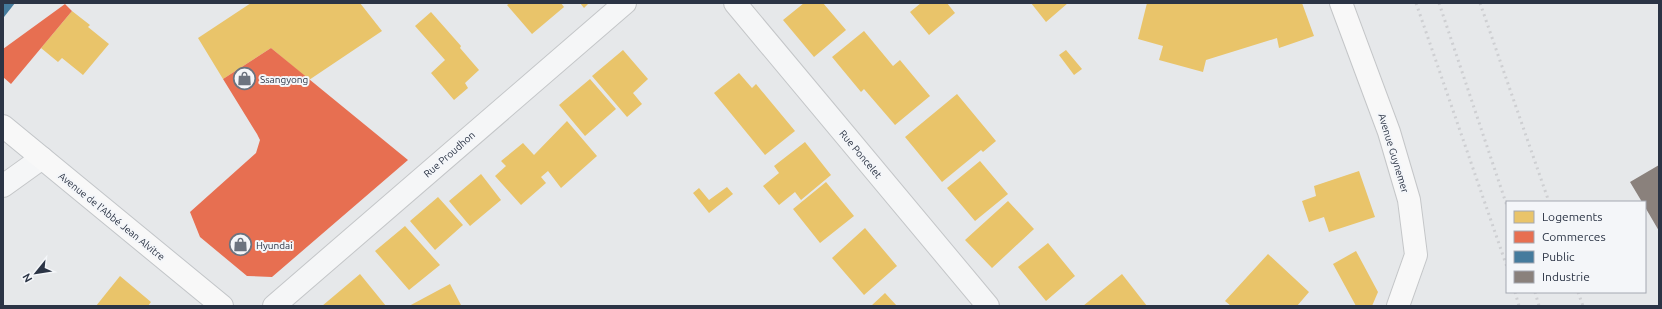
<svg xmlns="http://www.w3.org/2000/svg" width="1662" height="309" font-family="Ubuntu,sans-serif">
<style>
.homes{fill:#e9c46a}
.shops{fill:#e76f51}
.public{fill:#457b9d}
.industry{fill:#8a817c}
.lines{fill:none;stroke-linecap:round;stroke-linejoin:round}
.street-casing{stroke:#c4c6c8;stroke-width:24}
.secondary-casing{stroke:#c4c6c8;stroke-width:24}
.primary-casing{stroke:#c2c5c8;stroke-width:24}
.street{stroke:#f5f6f7;stroke-width:22}
.secondary{stroke:#f8f8f8;stroke-width:22}
.primary{stroke:#f8f8f8;stroke-width:22}
.rail{stroke:#cecfd2;stroke-width:3;stroke-dasharray:2 4;stroke-linecap:butt}
.labels{text-anchor:middle;stroke-width:4;stroke-linejoin:round;paint-order:stroke}
.poi-label{font-size:10px;fill:#2b3445;stroke:#f4f6f9;text-anchor:start}
.street-label{font-size:10px;fill:#2b3445;stroke:#f4f6f9}
</style>
<rect width="100%" height="100%" fill="#e6e8ea"/>
<path class="homes" d="M 251,3 L 360,3 L 382,31 L 309,80 L 271,48 L 223,79 L 198,38 Z
M 510,3 L 561,3 L 564,7 L 532,34 L 507,5 Z
M 580,3 L 589,3 L 584,8 Z
M 804,3 L 823,3 L 846,30 L 814,57 L 783,20 Z
M 921,3 L 947,3 L 955,13 L 929,35 L 910,12 Z
M 1031,3 L 1068,3 L 1046,22 Z
M 1147,3 L 1302,3 L 1314,36 L 1279,48 L 1277,38 L 1206,60 L 1203,72 L 1159,60 L 1163,46 L 1138,39 Z
M 72,11 L 90,25 L 88,27 L 109,44 L 83,75 L 62,58 L 58,62 L 41,48 Z
M 431,12 L 461,46 L 460,48 L 479,70 L 465,83 L 468,88 L 454,100 L 431,73 L 445,60 L 415,26 Z
M 864,31 L 893,66 L 900,60 L 930,96 L 895,125 L 864,89 L 861,92 L 832,57 Z
M 623,50 L 648,79 L 633,93 L 642,104 L 627,117 L 592,76 Z
M 1066,50 L 1082,69 L 1074,75 L 1059,55 Z
M 739,73 L 752,88 L 756,84 L 795,131 L 765,155 L 714,93 Z
M 590,79 L 616,109 L 585,136 L 559,105 Z
M 957,94 L 996,141 L 983,152 L 981,150 L 942,182 L 905,137 Z
M 567,121 L 597,156 L 561,188 L 548,171 L 541,177 L 546,183 L 521,205 L 495,176 L 506,166 L 501,161 L 523,143 L 534,155 Z
M 805,142 L 831,175 L 801,200 L 795,192 L 779,205 L 763,186 L 779,173 L 774,166 Z
M 980,161 L 1008,194 L 975,221 L 947,188 Z
M 1359,171 L 1375,217 L 1329,232 L 1324,217 L 1309,222 L 1302,201 L 1316,196 L 1314,186 Z
M 481,174 L 501,200 L 470,226 L 449,201 Z
M 826,182 L 854,216 L 820,243 L 793,209 Z
M 727,187 L 733,194 L 709,213 L 693,193 L 699,188 L 709,200 Z
M 438,197 L 463,225 L 435,250 L 410,221 Z
M 1008,201 L 1034,229 L 992,268 L 965,240 Z
M 405,226 L 440,265 L 409,290 L 375,251 Z
M 865,228 L 897,266 L 864,295 L 832,258 Z
M 1048,243 L 1075,276 L 1046,301 L 1018,267 Z
M 1356,251 L 1378,292 L 1372,306 L 1356,306 L 1333,264 Z
M 1268,254 L 1309,292 L 1297,306 L 1231,306 L 1225,301 Z
M 360,274 L 386,306 L 322,306 Z
M 1122,274 L 1147,306 L 1083,306 Z
M 120,276 L 151,302 L 148,306 L 96,306 Z
M 450,284 L 461,305 L 409,306 Z
M 885,293 L 897,306 L 871,306 Z"/>
<path class="shops" d="M 65,4 L 72,11 L 11,84 L 3,77 L 3,49 Z
M 271,48 L 408,160 L 272,277 L 247,276 L 200,237 L 190,212 L 256,153 L 260,140 L 257,134 L 223,79 Z"/>
<path class="public" d="M 3,3 L 15,3 L 4,17 L 3,16 Z"/>
<path class="industry" d="M 1659,165 L 1659,231 L 1645,207 L 1645,202 L 1642,202 L 1630,182 Z"/>
<g class="lines">
<defs>
<path id="street" d="M 735,3 L 988,306
M 3,186 L 42,158
M 274,306 L 625,3"/>
<path id="secondary" d="M 1341,3 L 1389,132 L 1409,200 L 1416,255 L 1398,306"/>
<path id="primary" d="M 3,126 L 222,306"/>
</defs>
<use href="#street" class="street-casing"/>
<use href="#secondary" class="secondary-casing"/>
<use href="#primary" class="primary-casing"/>
<use href="#street" class="street"/>
<use href="#secondary" class="secondary"/>
<use href="#primary" class="primary"/>
<path class="rail" d="M 1416,3 L 1507,267
M 1439,3 L 1507,206
M 1480,3 L 1549,202
M 1515,292 L 1519,306
M 1535,292 L 1539,306
M 1578,292 L 1583,306"/>
</g>
<defs>
<symbol id="shop-ring" viewBox="-11 -11 22 22"><circle r="9.5" fill="#f4f6f9" stroke="#6c737f" stroke-width="1.5"/><path d="M-5-2.5h2.3a2.7 3.5 0 0 1 5.4 0H5L5.5 6h-11ZM-1.5-2.5h3a1.5 2.3 0 0 0-3 0Z" fill="#6c737f"/></symbol>
</defs>
<g fill-rule="evenodd">
<use href="#shop-ring" x="232" y="66" width="25" height="25"/>
<use href="#shop-ring" x="228" y="232" width="25" height="25"/>
</g>
<g class="labels">
<g class="poi-label">
<text x="260" y="83">Ssangyong</text>
<text x="256" y="249">Hyundai</text>
</g>
<g class="street-label">
<text transform="translate(1394 153) rotate(73)" y="4">Avenue Guynemer</text>
<text transform="translate(449 154) rotate(-41)" y="4">Rue Proudhon</text>
<text transform="translate(861 154) rotate(50)" y="4">Rue Poncelet</text>
<text transform="translate(112 216) rotate(39)" y="4">Avenue de l'Abbé Jean Alvitre</text>
</g>
</g>
<rect width="1662" height="309" fill="none" stroke="#2b3445" stroke-width="8"/>
<rect x="1506" y="201" width="140" height="92" fill="#f4f6f9" stroke="#a4a8b1"/>
<rect x="1514" y="211" width="20" height="12" fill="#e9c46a" stroke="#a4a8b1"/>
<text x="1542" y="221" font-size="12" fill="#2b3445">Logements</text>
<rect x="1514" y="231" width="20" height="12" fill="#e76f51" stroke="#a4a8b1"/>
<text x="1542" y="241" font-size="12" fill="#2b3445">Commerces</text>
<rect x="1514" y="251" width="20" height="12" fill="#457b9d" stroke="#a4a8b1"/>
<text x="1542" y="261" font-size="12" fill="#2b3445">Public</text>
<rect x="1514" y="271" width="20" height="12" fill="#8a817c" stroke="#a4a8b1"/>
<text x="1542" y="281" font-size="12" fill="#2b3445">Industrie</text>
<g transform="translate(36 273) rotate(240)" stroke="#f4f6f9" stroke-width="3" paint-order="stroke">
<path d="M0-3L7 15L0 10L-7 15Z" fill="#2b3445"/>
<text y="-6" font-size="11" font-weight="bold" text-anchor="middle" fill="#2b3445">N</text>
</g>
</svg>
